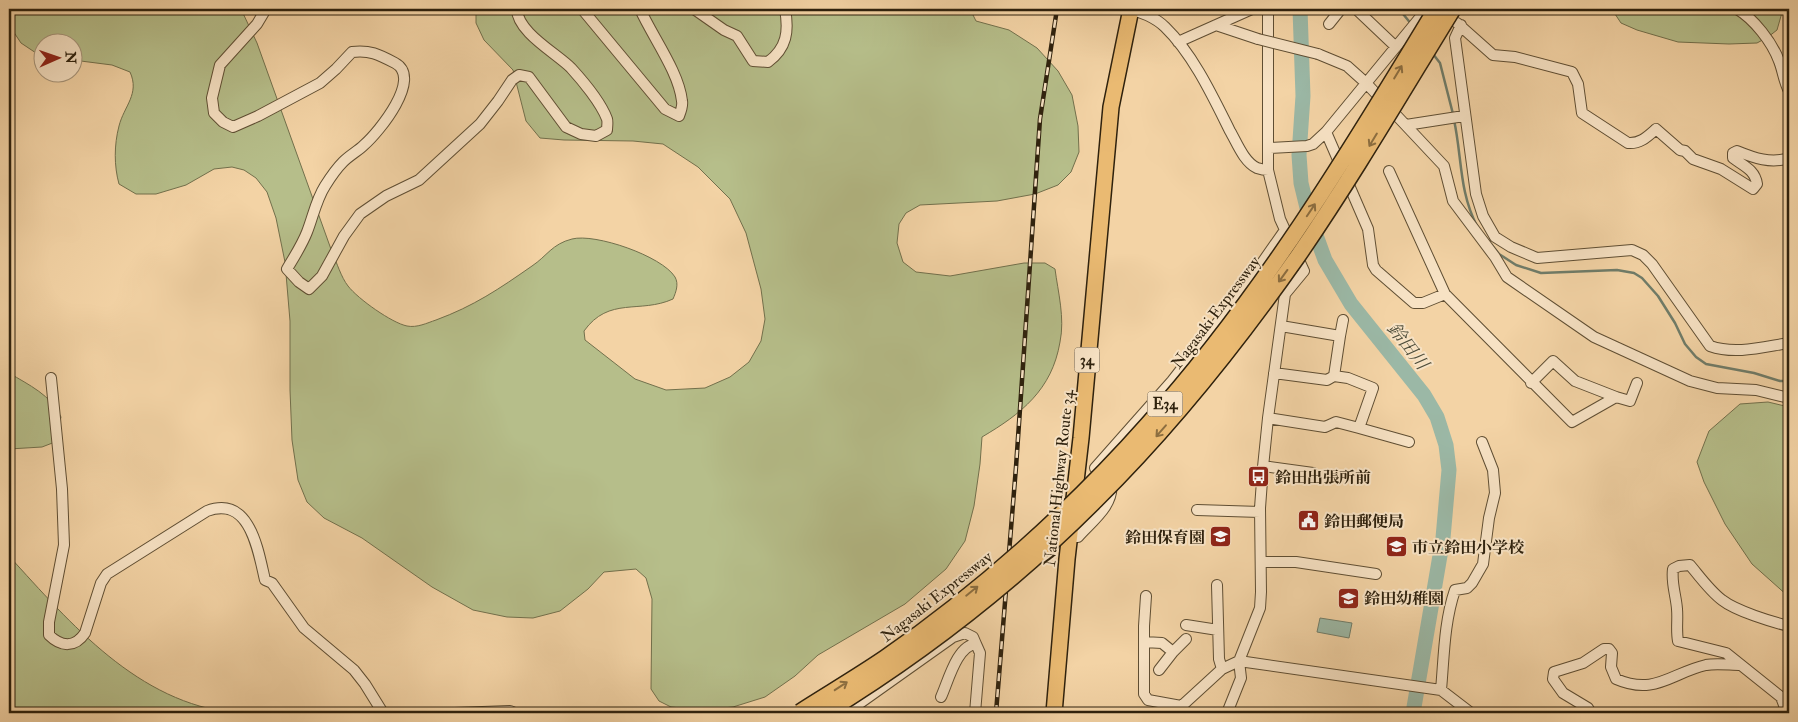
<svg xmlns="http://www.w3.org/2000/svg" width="1798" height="722" font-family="'IM FELL Double Pica','Noto Serif JP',serif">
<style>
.green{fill:#b6be8a;stroke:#72704c}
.water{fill:#9bb8a6;stroke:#6f7c69}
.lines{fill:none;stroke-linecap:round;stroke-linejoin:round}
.stream{stroke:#6f7c69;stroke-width:2.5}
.river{stroke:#9bb8a6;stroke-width:15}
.minor-casing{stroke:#5f4e33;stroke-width:12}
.highway-casing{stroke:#2e210d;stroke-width:18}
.minor{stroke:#f7e2c4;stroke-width:10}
.highway{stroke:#eaba72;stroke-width:15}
.rail-casing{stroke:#2e210d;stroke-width:4.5}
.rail{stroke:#f7e2c4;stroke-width:2.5;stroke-dasharray:8;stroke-linecap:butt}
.minor-bridge-casing{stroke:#5f4e33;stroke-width:12;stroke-linecap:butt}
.highway-bridge-casing{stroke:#2e210d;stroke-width:18;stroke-linecap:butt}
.minor-bridge{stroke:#f7e2c4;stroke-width:10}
.highway-bridge{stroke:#eaba72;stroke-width:15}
.oneway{stroke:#8c6e40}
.labels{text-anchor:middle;stroke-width:4;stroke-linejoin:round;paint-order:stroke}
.shield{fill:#f7e2c4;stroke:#6a5b44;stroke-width:1}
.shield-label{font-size:15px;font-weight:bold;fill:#2e210d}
.street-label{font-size:16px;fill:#2e210d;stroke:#f7e2c4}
.poi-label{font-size:16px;font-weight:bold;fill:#2e210d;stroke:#f7e2c4;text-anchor:start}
.water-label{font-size:18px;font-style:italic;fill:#4f4e3b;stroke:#f7e2c4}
</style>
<rect width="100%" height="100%" fill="#f3d3a5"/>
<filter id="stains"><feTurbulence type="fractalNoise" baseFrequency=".004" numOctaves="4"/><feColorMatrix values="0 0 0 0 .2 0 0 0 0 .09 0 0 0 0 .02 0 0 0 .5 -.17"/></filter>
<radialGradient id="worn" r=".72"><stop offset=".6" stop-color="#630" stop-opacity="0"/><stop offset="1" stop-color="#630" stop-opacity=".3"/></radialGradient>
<path class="green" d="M 9,9 L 241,9 L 257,43 L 332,252 C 337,263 341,277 348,286 C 358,299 392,323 407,326 C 417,328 427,323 436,320 C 474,306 499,289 532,266 C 547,256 552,244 572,239 C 595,233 662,256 675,277 C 679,284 676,292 673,299 C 640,314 609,296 584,331 L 585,340 L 635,379 L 666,390 L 705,388 L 730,377 L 749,362 L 761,341 L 765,319 L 761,289 L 746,233 L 730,199 L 698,167 L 663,144 L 633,141 L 564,140 L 540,138 L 526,121 L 513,70 L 484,40 L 476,23 L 476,9 L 970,9 L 976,21 L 1009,30 L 1037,48 L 1058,71 L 1072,95 L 1078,126 L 1079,152 L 1071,172 L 1058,185 L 1035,194 L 997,201 L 920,205 L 906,213 L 899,224 L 897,243 L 903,262 L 916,272 L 950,276 L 1024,263 L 1045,263 L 1055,269 C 1058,292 1065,318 1060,342 C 1052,390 1021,414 982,437 L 980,464 L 974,506 L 965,541 L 946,569 L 905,604 L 818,655 L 795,676 L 765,697 L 733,707 L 702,710 L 671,707 L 659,701 L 651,689 L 652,599 L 646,578 L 636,569 L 604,572 L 588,589 L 560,611 L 533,618 L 507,617 L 473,610 L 432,587 L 362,538 L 324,518 L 307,502 L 298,480 L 292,440 L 290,390 L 290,321 L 285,262 L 276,218 L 267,192 L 256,178 L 244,170 L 232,167 L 214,169 L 186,185 L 156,194 L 136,194 L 119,184 C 114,166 114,145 119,126 C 124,106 140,94 130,72 L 112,65 L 73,60 L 72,42 L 42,42 L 42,56 L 39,55 L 21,43 L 9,25 Z
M 1615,9 L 1783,9 L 1777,30 L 1768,37 L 1757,43 L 1729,44 L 1678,42 L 1637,30 L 1621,23 L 1615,14 Z
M 9,373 C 29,385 51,395 61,417 L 55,442 L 42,447 L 9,449 Z
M 1768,402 L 1789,407 L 1789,597 L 1752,564 L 1725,524 L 1704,482 L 1697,462 L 1709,431 L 1740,404 Z
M 9,556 C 71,624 138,703 235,713 L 9,713 Z"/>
<path class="water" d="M 1320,618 L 1352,623 L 1349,638 L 1317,632 Z"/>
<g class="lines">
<path class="stream" d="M 1399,9 L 1412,25
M 1433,54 L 1440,63 L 1453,114
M 1454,120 C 1462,156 1459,192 1477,226
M 1491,244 L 1499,254 L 1516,265 L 1541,273 L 1617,270 L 1634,273 L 1642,278 L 1658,296 L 1675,323 L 1685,344 L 1696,357 L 1706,364 L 1754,373 L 1780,381 L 1789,381"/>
<path class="river" d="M 1300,9 L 1303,96 L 1299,155 L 1301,183 L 1309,216 L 1325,260 L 1351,304 L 1424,395 L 1437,417 L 1446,445 L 1449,470 L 1443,538 L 1413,713"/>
<defs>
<path id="minor" d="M 266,9 L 257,24 L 220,65 L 212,98 L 214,113 L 223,122 L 233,127 L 258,116 L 320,83 L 336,69 L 352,52 C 370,50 378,54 395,63 C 423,78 379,132 364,145 C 358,151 350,155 343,162 C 337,168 330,178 325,186 C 316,200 313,217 307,232 C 302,245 294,257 287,269 L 299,282 L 309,289 L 322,276 L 344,236 L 360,214 L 386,196 L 419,180 L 480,124 L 498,101 L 512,80 L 519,75 L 529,77 L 566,127 L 581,134 L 596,136 L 607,130 C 607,127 608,122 607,119 C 601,103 582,80 571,68 C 556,53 517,32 517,9
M 582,9 L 665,109 L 679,116 C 681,111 683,106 682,101 C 679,72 652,36 640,9
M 694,9 L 724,30 L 737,36 L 753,61 L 768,62 C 787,48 789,31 785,9
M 1128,9 C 1140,11 1156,18 1165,27 C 1193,54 1213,97 1230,131 C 1237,143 1244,162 1257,168 C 1260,169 1265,170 1268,170
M 1356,9 L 1396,47
M 1737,9 C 1754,19 1772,42 1779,61 C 1783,71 1784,82 1789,91
M 1457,23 L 1493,55 L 1515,57 L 1572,72 L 1578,84 L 1582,113 L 1628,143 C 1640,144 1647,137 1656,129 L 1680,150 L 1685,151 L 1693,159 L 1721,169 L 1753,189 L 1757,184 C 1755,170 1744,166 1733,158 L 1733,153 L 1737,151 C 1754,158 1771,164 1789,158
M 1329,24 L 1341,9
M 1216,25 L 1258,39
M 1461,25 L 1455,38 L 1476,194 L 1483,216 L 1495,237 L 1511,247 L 1537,258 L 1632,250 L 1643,255 L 1652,264 L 1710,346 C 1735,355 1763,347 1789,343
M 1178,42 L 1252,9
M 1318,54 L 1347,66 L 1366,83 L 1444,166 L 1453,201 L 1495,257 L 1507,277 L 1594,337 L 1690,381 L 1717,388 L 1756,390 L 1789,398
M 1406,125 L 1464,116
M 1326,132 L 1368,229 L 1373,265 L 1376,270 L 1414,303 L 1423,303 L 1445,294
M 1268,148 L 1307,146 L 1313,144 L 1326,132 L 1427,9
M 1389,171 L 1445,294 L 1572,422 L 1616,397 L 1630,401 L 1637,383
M 1340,336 L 1343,320
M 1274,373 L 1327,380 L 1334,376 L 1340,336 L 1281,326
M 51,378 L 62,489 L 64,545 L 49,622 L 49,635 C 61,647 75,648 85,633 L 101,583 L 107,574 L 207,511 C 250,495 258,550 265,580 L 272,583 L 304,628 L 354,670 L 365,684 L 383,713
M 1531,383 L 1553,361 L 1575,381 L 1616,397
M 1268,418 L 1325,427 L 1336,422 L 1359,428 L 1373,388 L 1348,378 L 1334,376
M 1359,428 L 1409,442
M 1263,466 L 1313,473
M 1095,468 L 1172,381 L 1243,290 L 1285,230
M 1197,510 L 1260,512
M 1069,537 L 1078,537 C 1091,522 1115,505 1111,483
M 1261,562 L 1296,562 L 1376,574
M 1217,585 L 1219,659 L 1222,669
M 1146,596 L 1144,626 L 1144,694 L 1148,700 L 1181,706
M 1186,625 L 1218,630
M 1144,642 L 1162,643 L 1173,652 L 1159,670
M 1173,652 L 1186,639
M 1441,690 C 1444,657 1444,622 1455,590 L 1467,588 L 1472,583 L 1483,564 L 1489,518 L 1495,493 L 1493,470 L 1482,442
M 941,697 C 948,682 957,645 976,644 L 980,653 L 975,713
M 455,713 L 510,711 L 515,713
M 846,713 L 953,637 L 965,633 L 973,637 L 976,644
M 1174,713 L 1222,669 L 1239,661 L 1441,690 L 1471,713
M 1227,713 L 1241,678 L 1239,661 L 1260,608 L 1261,592 L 1260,508 L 1263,467 L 1268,418 L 1285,294 L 1304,271 L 1280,219 L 1268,170 L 1268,9
M 1591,713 L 1588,708 L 1563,693 L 1553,679 L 1554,672 L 1583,663 L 1604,649 L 1609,649 L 1612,653 L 1611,667 L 1616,679 C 1655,696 1671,673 1706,665 C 1716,663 1730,665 1741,665
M 1787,713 L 1781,697 L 1726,653 L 1678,641 C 1676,630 1678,620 1677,609 C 1676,595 1671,583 1673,569 L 1679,566 L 1690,565 C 1700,577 1710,591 1722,600 C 1736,611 1772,622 1789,626"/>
<path id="highway" d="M 1054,713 L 1067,559 L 1081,438 L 1111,107 L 1131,9"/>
</defs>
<use href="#minor" class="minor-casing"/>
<use href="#highway" class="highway-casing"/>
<use href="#minor" class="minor"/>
<use href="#highway" class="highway"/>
<defs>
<path id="rail" d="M 996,713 L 1016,467 L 1040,119 L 1057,9"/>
</defs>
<use href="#rail" class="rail-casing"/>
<use href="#rail" class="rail"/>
<defs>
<path id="minor-bridge" d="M 1258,39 L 1318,54"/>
<path id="highway-bridge" d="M 800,712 C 828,694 857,677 885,658 C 979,593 1072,510 1148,424 C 1261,298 1349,153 1436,9
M 825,713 C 923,653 1015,581 1096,500 C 1171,426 1237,343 1298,256 C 1353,176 1402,92 1453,9"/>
</defs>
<use href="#minor-bridge" class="minor-bridge-casing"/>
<use href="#highway-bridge" class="highway-bridge-casing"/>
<use href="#minor-bridge" class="minor-bridge"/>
<use href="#highway-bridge" class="highway-bridge"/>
</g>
<defs><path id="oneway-shaft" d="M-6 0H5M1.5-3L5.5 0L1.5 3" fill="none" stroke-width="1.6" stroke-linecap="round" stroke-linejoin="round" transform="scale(1.25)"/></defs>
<g class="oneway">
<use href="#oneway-shaft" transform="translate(1398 72) rotate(-59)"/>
<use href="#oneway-shaft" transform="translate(1373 140) rotate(121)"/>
<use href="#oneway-shaft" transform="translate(1311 210) rotate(-56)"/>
<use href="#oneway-shaft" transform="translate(1283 276) rotate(126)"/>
<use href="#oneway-shaft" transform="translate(1161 431) rotate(131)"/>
<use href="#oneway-shaft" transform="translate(972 591) rotate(-39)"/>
<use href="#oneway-shaft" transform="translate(841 686) rotate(-33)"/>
</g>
<defs>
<symbol id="bus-square" viewBox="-11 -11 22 22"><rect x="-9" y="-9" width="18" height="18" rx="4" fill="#8f2418" stroke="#f7e2c4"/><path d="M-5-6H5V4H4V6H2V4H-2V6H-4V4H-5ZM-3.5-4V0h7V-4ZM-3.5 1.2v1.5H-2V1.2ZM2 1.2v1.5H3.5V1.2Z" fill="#fff"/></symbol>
<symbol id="civic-square" viewBox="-11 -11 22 22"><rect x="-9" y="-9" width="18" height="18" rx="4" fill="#8f2418" stroke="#f7e2c4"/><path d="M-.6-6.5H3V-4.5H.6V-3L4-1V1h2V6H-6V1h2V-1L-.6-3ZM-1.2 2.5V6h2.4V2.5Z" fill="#fff"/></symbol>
<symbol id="school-square" viewBox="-11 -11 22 22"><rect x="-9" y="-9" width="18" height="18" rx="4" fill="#8f2418" stroke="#f7e2c4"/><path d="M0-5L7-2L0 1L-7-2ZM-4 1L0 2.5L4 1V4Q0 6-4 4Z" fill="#fff"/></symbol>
</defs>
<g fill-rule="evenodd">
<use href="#bus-square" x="1246" y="464" width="25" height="25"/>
<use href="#civic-square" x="1296" y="508" width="25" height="25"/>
<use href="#school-square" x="1208" y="524" width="25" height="25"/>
<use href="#school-square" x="1384" y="534" width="25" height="25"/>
<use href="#school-square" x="1336" y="586" width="25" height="25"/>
</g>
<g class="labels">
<g class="shield">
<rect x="1074.5" y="347.5" width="25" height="25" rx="4"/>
<rect x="1147.5" y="391.5" width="35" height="25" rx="4"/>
</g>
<g class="shield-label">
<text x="1087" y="365">34</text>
<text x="1165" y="409">E34</text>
</g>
<g class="street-label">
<text transform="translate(1215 312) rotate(-53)" y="6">Nagasaki Expressway</text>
<text transform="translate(1058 478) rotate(-84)" y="6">National Highway Route 34</text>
<text transform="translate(936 596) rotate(-38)" y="6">Nagasaki Expressway</text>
</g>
<g class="poi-label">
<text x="1275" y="483">鈴田出張所前</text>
<text x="1324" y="527">鈴田郵便局</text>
<text x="1205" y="543" text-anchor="end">鈴田保育園</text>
<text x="1412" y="553">市立鈴田小学校</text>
<text x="1364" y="604">鈴田幼稚園</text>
</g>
<g class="water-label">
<text transform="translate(1408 346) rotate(52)" y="6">鈴田川</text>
</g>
</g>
<rect width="1798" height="722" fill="none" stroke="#f3d3a5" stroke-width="30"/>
<rect x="10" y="10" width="1778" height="702" fill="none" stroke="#2e210d" stroke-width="2.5"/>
<rect x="15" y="15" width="1768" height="692" fill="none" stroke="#2e210d"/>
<g transform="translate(58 58) rotate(88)"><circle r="24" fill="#f7e2c4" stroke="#a7957b"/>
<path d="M0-4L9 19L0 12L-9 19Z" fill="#8f2418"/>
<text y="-8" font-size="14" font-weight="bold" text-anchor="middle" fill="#2e210d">N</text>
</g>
<rect width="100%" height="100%" filter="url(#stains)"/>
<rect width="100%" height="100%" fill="url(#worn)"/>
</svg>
